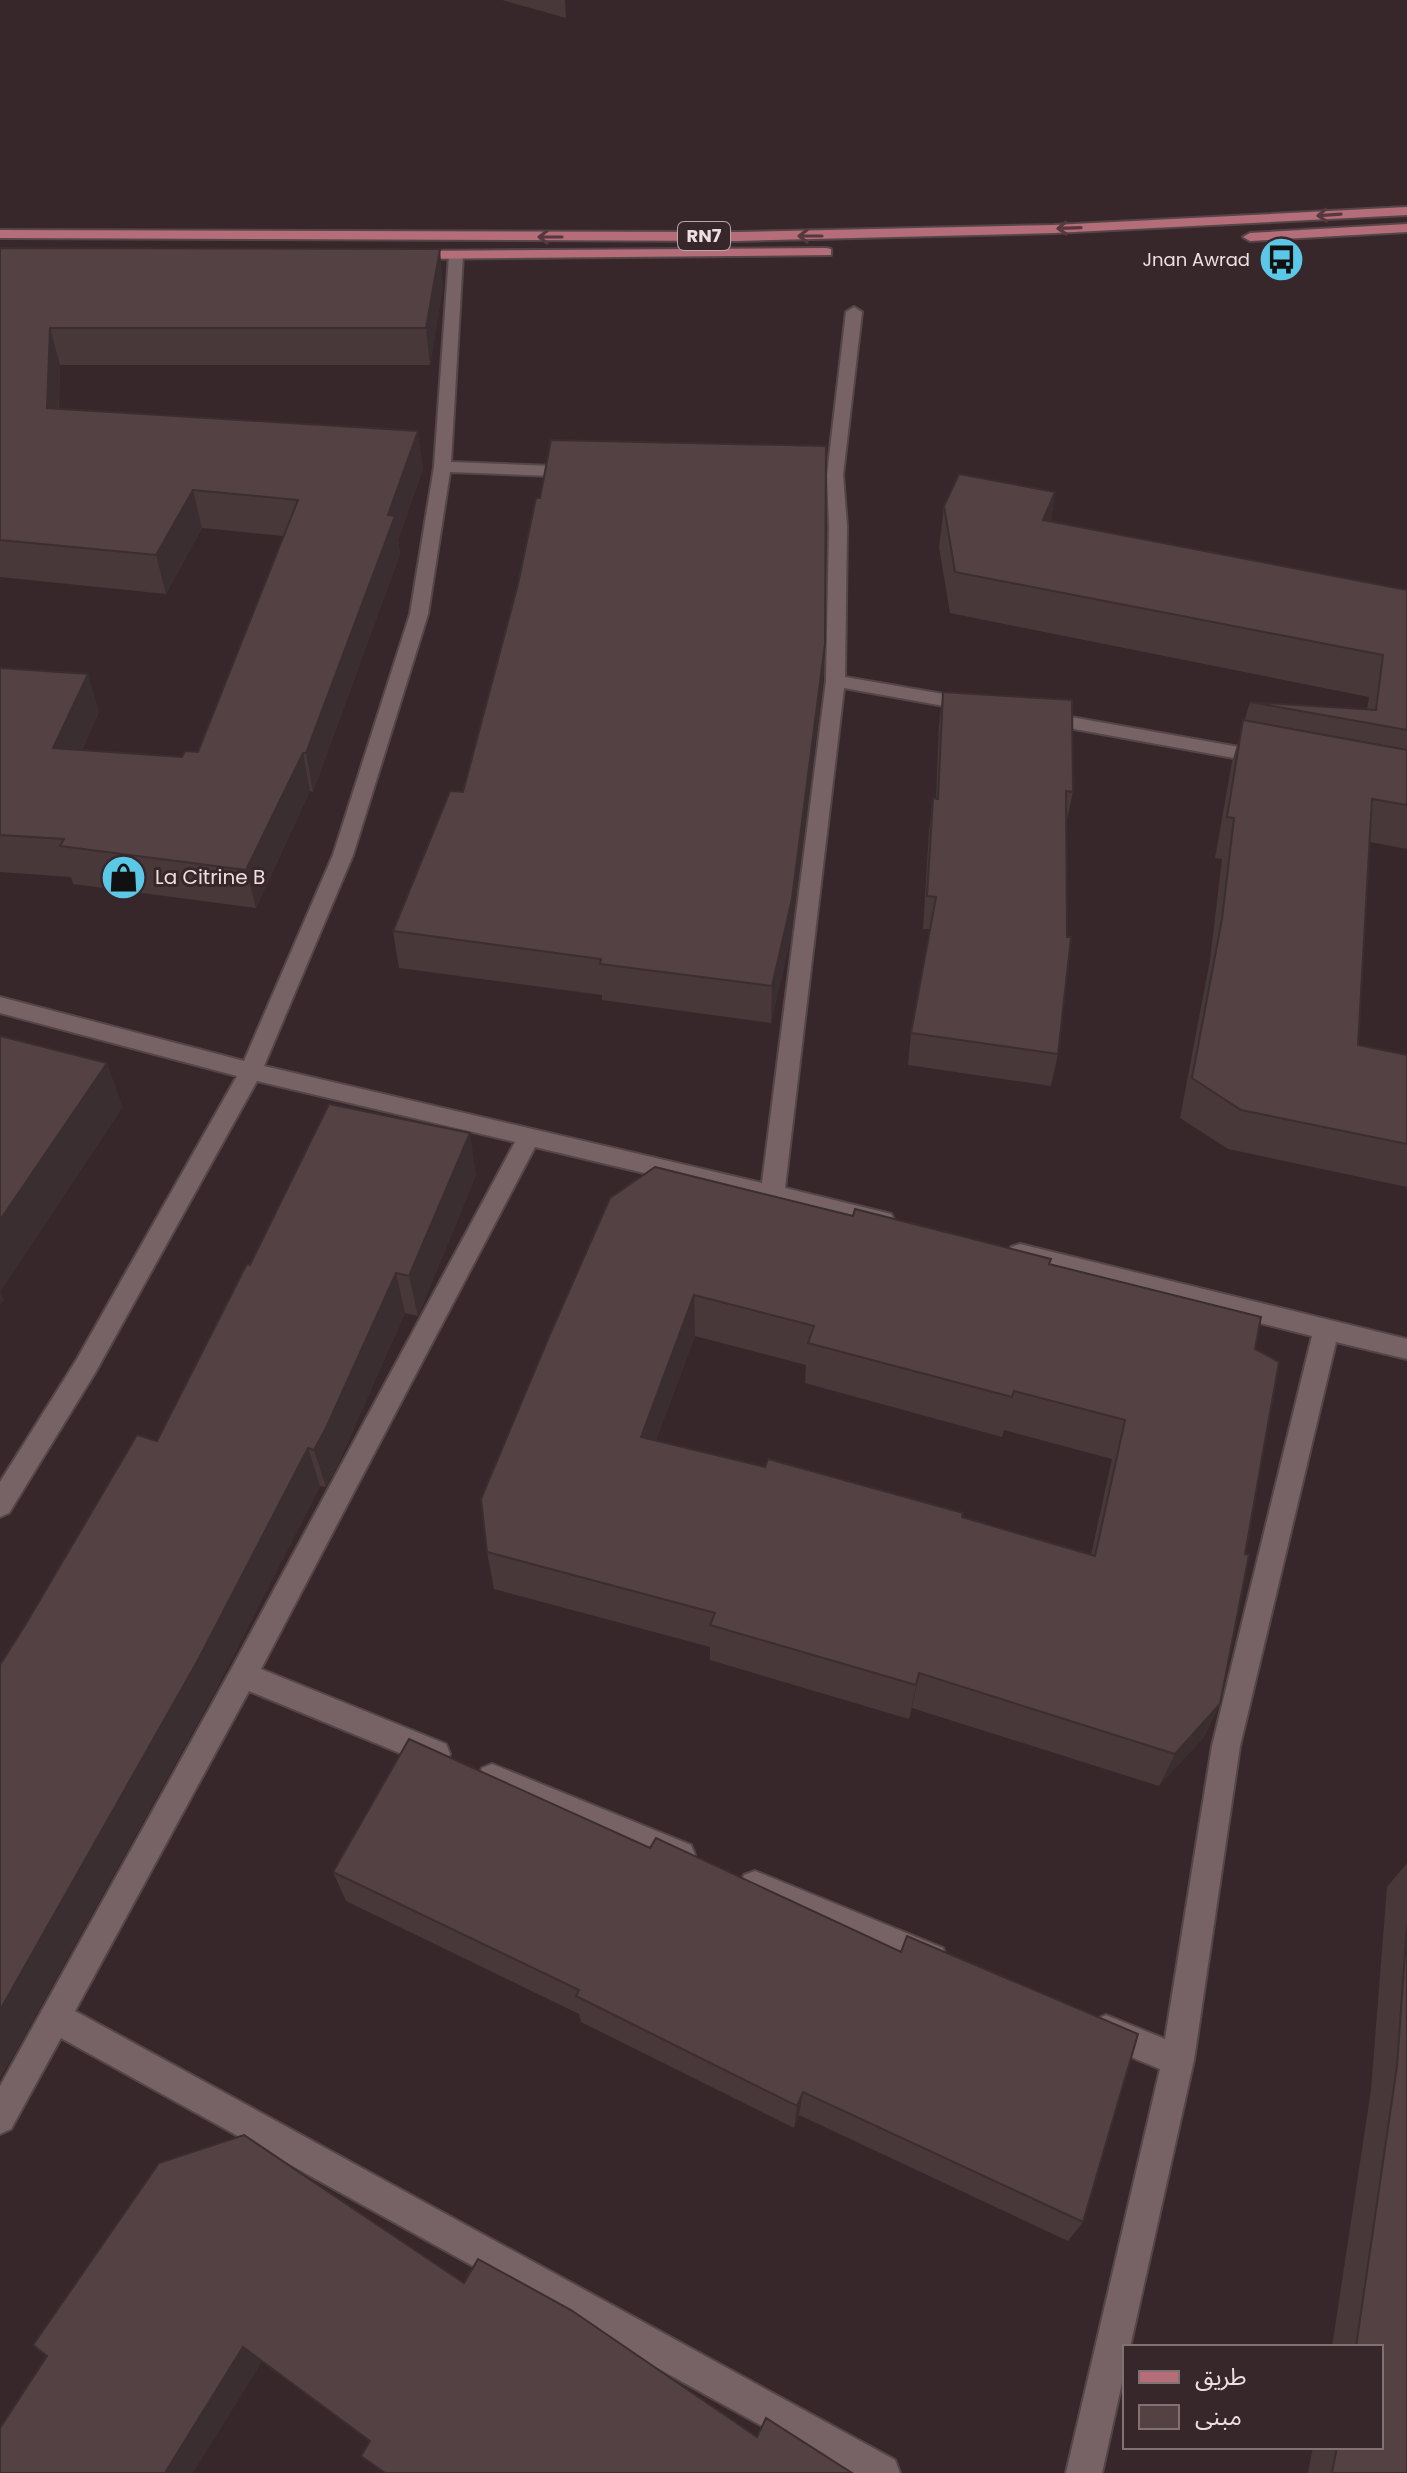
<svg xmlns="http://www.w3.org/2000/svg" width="1407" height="2473" font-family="Poppins,'Noto Sans Arabic',sans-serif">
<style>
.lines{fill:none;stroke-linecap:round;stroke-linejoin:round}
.minor-casing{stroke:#544648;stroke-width:4}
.major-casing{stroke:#544648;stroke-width:4}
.minor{fill:#776365;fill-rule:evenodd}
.major{fill:#b56d79;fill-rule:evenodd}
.wall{fill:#48383a;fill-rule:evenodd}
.shaded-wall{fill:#3b2e30}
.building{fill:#544144;stroke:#3b2e30;stroke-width:2;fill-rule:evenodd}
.oneway{stroke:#57383e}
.labels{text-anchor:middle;stroke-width:6;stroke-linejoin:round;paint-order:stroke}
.shield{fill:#38272a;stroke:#b5a8a9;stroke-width:2}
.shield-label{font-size:18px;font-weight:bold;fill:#ebdfe0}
.far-poi-label{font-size:18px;fill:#ebdfe0;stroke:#38272a;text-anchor:end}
.poi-label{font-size:20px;fill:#ebdfe0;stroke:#38272a;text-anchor:start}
</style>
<rect width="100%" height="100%" fill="#38272a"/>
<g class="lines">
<defs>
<path id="minor" d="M 456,251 L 463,255 L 451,462 L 577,467 L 585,472 L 577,477 L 450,472 L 428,614 L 353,855 L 264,1066 L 762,1183 L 826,681 L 829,526 L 827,475 L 846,312 L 854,307 L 862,312 L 843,475 L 847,526 L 845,677 L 972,699 L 982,705 L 972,711 L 844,688 L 785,1188 L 883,1212 L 891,1214 L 895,1221 L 891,1228 L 883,1230 L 535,1147 L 261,1669 L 446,1744 L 450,1754 L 446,1764 L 436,1768 L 249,1691 L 75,2011 L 895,2460 L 900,2473 L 847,2473 L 61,2038 L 11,2129 L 0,2134 L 0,2086 L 233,1666 L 515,1142 L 257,1081 L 95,1373 L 9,1513 L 0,1517 L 0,1482 L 77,1359 L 237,1076 L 0,1013 L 0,997 L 244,1061 L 333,855 L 410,614 L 434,467 L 449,255 Z
M 1043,712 L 1267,752 L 1277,758 L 1267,764 L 1036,722 L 1033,718 L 1036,714 Z
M 1020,1244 L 1407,1339 L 1407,1359 L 1336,1342 L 1240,1746 L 1194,2060 L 1130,2347 L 1125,2347 L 1125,2369 L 1102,2473 L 1066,2473 L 1160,2069 L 1095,2042 L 1090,2031 L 1095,2020 L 1106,2015 L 1165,2039 L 1212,1746 L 1312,1336 L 1011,1261 L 1008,1254 L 1011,1247 Z
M 492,1764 L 691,1845 L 695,1855 L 691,1865 L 680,1870 L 482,1788 L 478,1778 L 482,1768 Z
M 755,1871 L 943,1948 L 947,1959 L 943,1970 L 932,1974 L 744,1897 L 740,1886 L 744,1875 Z"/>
<path id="major" d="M 1407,207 L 1407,215 L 1054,233 L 737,241 L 0,238 L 0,230 L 737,232 L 1054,225 Z
M 1407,224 L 1407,232 L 1250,241 L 1243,237 L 1250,233 Z
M 826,248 L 831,249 L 831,255 L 410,259 L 403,255 L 410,251 Z"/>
</defs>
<use href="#minor" class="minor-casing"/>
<use href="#major" class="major-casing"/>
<use href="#minor" class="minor"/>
<use href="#major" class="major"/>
</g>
<path class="wall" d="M 502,0 L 565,0 L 566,18 Z
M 0,248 L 443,286 L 430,365 L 60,365 L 59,409 L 423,469 L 398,540 L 400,554 L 313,792 L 310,791 L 256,908 L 73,884 L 71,877 L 0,872 L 0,668 L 99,712 L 82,750 L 182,757 L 198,752 L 283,536 L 202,528 L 166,594 L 0,577 Z
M 1055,492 L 1051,521 L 1407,590 L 1407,849 L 1370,842 L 1358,1045 L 1407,1055 L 1407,1187 L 1228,1149 L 1180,1118 L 1210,960 L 1222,859 L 1215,858 L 1232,762 L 1250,702 L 1367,710 L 1369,697 L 950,613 L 939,547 L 944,506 Z
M 825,644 L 823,681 L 791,936 L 771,1023 L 602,1000 L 602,995 L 399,968 L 393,931 Z
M 943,692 L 1073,792 L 1066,824 L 1058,1054 L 1051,1086 L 908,1065 L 911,1033 L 931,929 L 923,929 L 929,831 L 933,798 L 936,798 L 939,725 Z
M 476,1175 L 418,1316 L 405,1313 L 337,1466 L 326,1487 L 320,1486 L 214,1693 L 13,2056 L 0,2077 L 0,1665 L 27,1622 L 157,1441 L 250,1265 Z
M 853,1216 L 1049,1264 L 1255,1349 L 1220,1704 L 1203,1738 L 1159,1786 L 912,1708 L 909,1719 L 710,1660 L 710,1647 L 494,1589 L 487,1552 L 548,1339 ZM 695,1336 L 806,1365 L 805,1383 L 1002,1437 L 1004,1430 L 1112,1459 L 1091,1555 L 962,1517 L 656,1440 Z
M 1407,1863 L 1407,2473 L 1308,2473 L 1313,2447 L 1381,2447 L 1381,2347 L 1332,2347 L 1371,2090 L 1387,1887 Z
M 333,1872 L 1083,2222 L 1068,2241 L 799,2115 L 794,2128 L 581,2022 L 579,2014 L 346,1901 Z
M 464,2283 L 757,2437 L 852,2473 L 370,2441 L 262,2362 L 0,2428 Z"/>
<path class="shaded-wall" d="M 440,249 L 443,286 L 430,365 L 426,328 Z
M 50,328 L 60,365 L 57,446 L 47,408 Z
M 418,431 L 423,469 L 398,540 L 400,554 L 313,792 L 306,753 Z
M 193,490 L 202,528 L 166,594 L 156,555 Z
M 1055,492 L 1049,533 L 1043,520 Z
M 825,644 L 823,681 L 791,936 L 771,1023 L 772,986 Z
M 88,674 L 99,712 L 66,787 L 53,748 Z
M 303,753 L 310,791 L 256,908 L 246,870 Z
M 107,1063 L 123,1107 L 0,1292 L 0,1220 Z
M 470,1133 L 476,1175 L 418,1316 L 409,1276 Z
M 396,1273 L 405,1313 L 337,1466 L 326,1487 L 314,1450 Z
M 0,1292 L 4,1300 L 0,1305 Z
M 694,1295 L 695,1336 L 643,1475 L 641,1437 Z
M 308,1448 L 320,1486 L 214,1693 L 13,2056 L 0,2077 L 0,2010 Z
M 919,1673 L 912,1708 L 909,1719 L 916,1685 Z
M 1220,1704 L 1203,1738 L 1159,1786 L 1175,1754 Z
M 803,2092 L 799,2115 L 794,2128 L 797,2106 Z
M 243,2347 L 262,2362 L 193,2473 L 168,2473 L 166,2471 Z"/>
<path class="building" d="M 0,248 L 440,249 L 426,328 L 50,328 L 47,408 L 418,431 L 388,515 L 395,516 L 306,753 L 303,753 L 246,870 L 60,846 L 64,839 L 0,835 L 0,668 L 88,674 L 53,748 L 182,757 L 185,751 L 198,752 L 298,500 L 193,490 L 156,555 L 0,540 Z
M 551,440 L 826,446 L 825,644 L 792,899 L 772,986 L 600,964 L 601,959 L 393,931 L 450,791 L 463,792 L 518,584 L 536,498 L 540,498 Z
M 959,474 L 1055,492 L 1043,520 L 1407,590 L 1407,730 L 1250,702 L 1376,710 L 1383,655 L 955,572 L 944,506 Z
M 943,692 L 1072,700 L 1073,792 L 1066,791 L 1067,937 L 1071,937 L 1058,1054 L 911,1033 L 936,897 L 927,896 L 933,798 L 938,799 Z
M 1243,720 L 1407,750 L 1407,805 L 1372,799 L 1358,1045 L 1407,1055 L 1407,1144 L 1241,1110 L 1192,1078 L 1222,919 L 1234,818 L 1227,817 Z
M 0,1036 L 107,1063 L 0,1220 Z
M 329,1104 L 470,1133 L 409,1276 L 396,1273 L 326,1428 L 314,1450 L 308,1448 L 198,1660 L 0,2010 L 0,1665 L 27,1622 L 137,1435 L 157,1441 L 247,1264 L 250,1265 Z
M 655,1167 L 853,1216 L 855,1209 L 1051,1259 L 1049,1264 L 1261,1317 L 1255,1349 L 1279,1362 L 1245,1554 L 1249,1555 L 1220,1704 L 1175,1754 L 919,1673 L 916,1685 L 710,1625 L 715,1613 L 487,1552 L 481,1499 L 548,1339 L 610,1198 ZM 694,1295 L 814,1326 L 808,1343 L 1012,1397 L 1014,1391 L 1125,1420 L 1095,1556 L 962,1517 L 963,1513 L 768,1459 L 765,1467 L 641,1437 Z
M 409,1739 L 650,1848 L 656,1838 L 901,1952 L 907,1936 L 1138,2034 L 1083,2222 L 803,2092 L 797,2106 L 576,1996 L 579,1990 L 333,1872 Z
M 1407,1925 L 1407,2473 L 1332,2473 L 1337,2447 L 1381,2447 L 1381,2347 L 1356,2347 L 1397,2066 Z
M 244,2135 L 464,2283 L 478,2259 L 571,2310 L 757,2437 L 766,2418 L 852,2473 L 385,2473 L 361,2456 L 370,2441 L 243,2347 L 166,2471 L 168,2473 L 0,2473 L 0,2428 L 47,2356 L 33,2345 L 159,2163 Z"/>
<defs><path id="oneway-shaft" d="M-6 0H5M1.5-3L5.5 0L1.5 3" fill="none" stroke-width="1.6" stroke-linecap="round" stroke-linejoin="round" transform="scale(2)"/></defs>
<g class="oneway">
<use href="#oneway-shaft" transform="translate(1329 215) rotate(176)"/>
<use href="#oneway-shaft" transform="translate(1069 228) rotate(178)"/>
<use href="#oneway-shaft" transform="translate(810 236) rotate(180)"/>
<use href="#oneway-shaft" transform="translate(550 237) rotate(180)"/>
</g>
<defs>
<symbol id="bus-disc" viewBox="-11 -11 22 22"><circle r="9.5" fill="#5bc8e7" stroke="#38272a"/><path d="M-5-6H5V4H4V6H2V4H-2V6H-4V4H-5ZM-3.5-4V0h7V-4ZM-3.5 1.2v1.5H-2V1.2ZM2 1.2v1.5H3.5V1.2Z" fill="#111"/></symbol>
<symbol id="shop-disc" viewBox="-11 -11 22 22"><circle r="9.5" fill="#5bc8e7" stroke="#38272a"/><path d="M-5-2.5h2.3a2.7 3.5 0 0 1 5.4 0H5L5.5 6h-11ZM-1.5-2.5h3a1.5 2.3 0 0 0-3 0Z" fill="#111"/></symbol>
</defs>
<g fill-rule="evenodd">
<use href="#bus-disc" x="1256" y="234" width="51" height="51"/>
<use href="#shop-disc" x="98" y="852" width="51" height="51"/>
</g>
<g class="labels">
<rect class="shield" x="678" y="222" width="52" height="28" rx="6"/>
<g class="shield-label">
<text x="704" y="242">RN7</text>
</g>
<g class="far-poi-label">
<text x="1250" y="266">Jnan Awrad</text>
</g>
<g class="poi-label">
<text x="155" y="884">La Citrine B</text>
</g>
</g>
<rect x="1123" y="2345" width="260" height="104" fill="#38272a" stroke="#807173" stroke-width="2"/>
<rect x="1139" y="2371" width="40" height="12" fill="#b56d79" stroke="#807173" stroke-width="2"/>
<text x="1195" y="2385" font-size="24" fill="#ebdfe0">طريق</text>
<rect x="1139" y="2405" width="40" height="24" fill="#544144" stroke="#807173" stroke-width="2"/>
<text x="1195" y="2425" font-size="24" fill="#ebdfe0">مبنى</text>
</svg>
